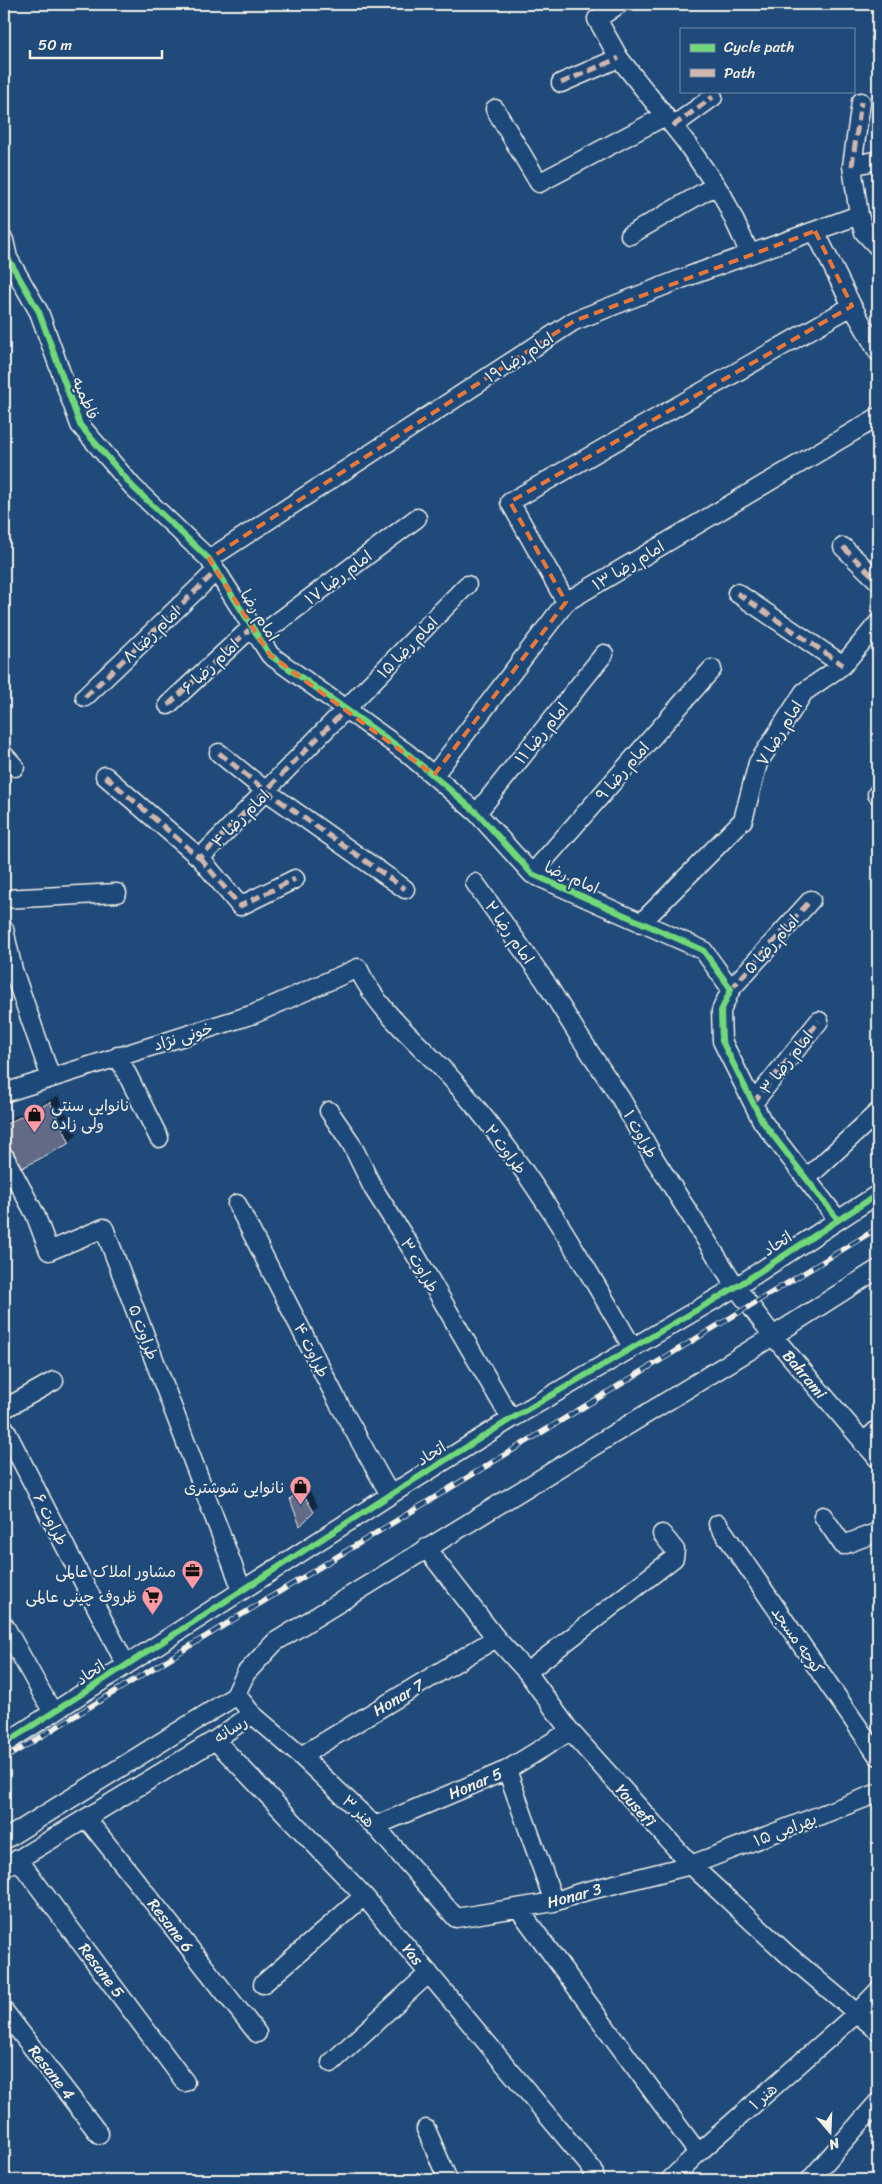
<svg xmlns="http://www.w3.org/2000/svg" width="882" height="2184" font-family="Sriracha,'Playpen Sans Arabic',sans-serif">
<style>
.shadow{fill:#0007}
.building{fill:#626a86;stroke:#f4f1e8}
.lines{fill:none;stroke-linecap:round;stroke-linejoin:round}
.minor-casing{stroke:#f4f1e8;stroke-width:21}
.minor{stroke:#1f4a7a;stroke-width:18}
.rail-casing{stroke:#f4f1e8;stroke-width:5.5}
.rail{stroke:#1f4a7a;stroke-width:4;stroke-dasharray:11;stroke-linecap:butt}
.quiet{stroke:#d1b7ad;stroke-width:5;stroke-dasharray:10 5;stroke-linecap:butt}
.cycleway-casing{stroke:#1f4a7a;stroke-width:9}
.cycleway{stroke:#71d979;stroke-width:6}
.marked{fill:none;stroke:#ea7738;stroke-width:4;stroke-dasharray:10 6;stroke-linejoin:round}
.labels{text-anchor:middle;stroke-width:4;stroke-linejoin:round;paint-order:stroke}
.street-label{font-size:16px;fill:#f4f1e8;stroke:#1f4a7a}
.poi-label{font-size:16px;fill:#f4f1e8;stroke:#1f4a7a;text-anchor:end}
</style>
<rect width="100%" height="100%" fill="#1f4a7a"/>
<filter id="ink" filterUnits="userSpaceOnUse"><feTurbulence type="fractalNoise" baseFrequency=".02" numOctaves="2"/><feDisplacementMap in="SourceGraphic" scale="10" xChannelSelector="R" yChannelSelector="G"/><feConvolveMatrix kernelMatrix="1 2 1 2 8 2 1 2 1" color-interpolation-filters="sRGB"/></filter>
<g filter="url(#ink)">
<path class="shadow" d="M 58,1096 L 77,1134 L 70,1142 L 23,1166 L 11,1146 L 4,1146 L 4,1122 Z
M 307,1486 L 318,1506 L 300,1523 L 296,1495 Z"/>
<path class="building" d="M 50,1102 L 70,1143 L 22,1168 L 13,1151 L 4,1145 L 4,1125 Z
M 301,1490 L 314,1512 L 300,1526 L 290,1499 Z"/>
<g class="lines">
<defs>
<path id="minor" d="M 619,4 L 597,19 L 619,58 L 685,141 L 723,196 L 750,254
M 561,83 L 619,58
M 495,109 L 539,183 L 665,116
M 673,126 L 713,97
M 878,160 L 852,166 L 859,215 L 864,232 L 878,247
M 852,166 L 861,102
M 815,231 L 852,306
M 630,235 L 716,185
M 4,240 L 8,258 L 39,312 L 80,425 L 133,487 L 209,559 L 270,655 L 407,753 L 477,813 L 532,874 L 703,950 L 731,989 L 721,1011 L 722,1041 L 762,1121 L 838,1220
M 843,547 L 878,581
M 209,559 L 574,321 L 689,276 L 859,215
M 737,593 L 843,665
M 566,602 L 510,502 L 852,306 L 878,352
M 258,637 L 417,518
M 85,697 L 216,571
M 168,705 L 252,627
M 219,753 L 266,791 L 405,889
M 4,755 L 15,767
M 434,775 L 566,602 L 878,417
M 105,776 L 200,858 L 467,585
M 877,794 L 878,795
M 477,813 L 604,654
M 200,858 L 240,906 L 295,879
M 532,874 L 712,669
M 475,883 L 545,981 L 579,1036 L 621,1099 L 654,1158 L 736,1287 L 773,1336 L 878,1459
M 4,899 L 117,893
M 641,923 L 743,820 L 758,763 L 804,692 L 843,665 L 878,623
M 4,929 L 13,970 L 4,973
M 13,970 L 51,1078
M 731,989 L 811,900
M 118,1056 L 159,1138
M 4,1093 L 254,1014 L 358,968 C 380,1016 424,1046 458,1086 C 527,1165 580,1256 632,1347
M 753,1103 L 819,1021
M 329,1111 L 351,1143 L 373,1188 L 415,1254 L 511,1419
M 4,1156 L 35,1214 L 49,1251 L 104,1228 L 242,1590
M 806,1179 L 878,1112
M 237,1204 L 338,1402 L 390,1495
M 4,1409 L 54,1381
M 4,1427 L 126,1665
M 863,1443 L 878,1429
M 823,1516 L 843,1545 L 878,1532
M 718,1524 L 878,1756
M 426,1548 L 496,1638 L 527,1672 L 570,1731 L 691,1865 L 787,1954 L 878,2031
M 4,1625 L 53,1713
M 527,1672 L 674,1558 L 675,1550 L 662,1534
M 235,1696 L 246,1673 L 275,1642 L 773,1336 L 878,1269
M 215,1740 L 364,1896 L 593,2170 L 595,2180
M 4,1744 L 390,1495 L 511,1419 L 736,1287 L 878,1194
M 301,1756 L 496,1638
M 507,1770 L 554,1902
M 86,1818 L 257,2033
M 375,1826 L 507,1770 L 570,1731
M 4,1840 L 237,1695 L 252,1714 L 301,1756 L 375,1826 L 456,1918 L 554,1902 L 579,1893 L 691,1865 L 878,1793
M 18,1859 L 185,2082
M 4,1868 L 215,1740 L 252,1714
M 518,1908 L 698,2153
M 263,1984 L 364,1896
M 4,2011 L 99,2134
M 331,2063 L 429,1973
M 426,2129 L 448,2180
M 670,2180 L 698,2153 L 856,2014 L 878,1991
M 810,2180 L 878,2102"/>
</defs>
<use href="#minor" class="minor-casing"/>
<use href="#minor" class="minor"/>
<defs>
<path id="rail" d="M 4,1759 L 878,1228"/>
</defs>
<use href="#rail" class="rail-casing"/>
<use href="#rail" class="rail"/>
<path class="quiet" d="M 561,83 L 619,58
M 673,126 L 713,97
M 852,166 L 861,102
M 843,547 L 878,581
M 737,593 L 843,665
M 85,697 L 216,571
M 168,705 L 252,627
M 219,753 L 266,791 L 405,889
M 105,776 L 200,858 L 346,709
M 200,858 L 240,906 L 295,879
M 731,989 L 811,900
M 753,1103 L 819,1021"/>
<defs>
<path id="cycleway" d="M 4,240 L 8,258 L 39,312 L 80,425 L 133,487 L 209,559 L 270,655 L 407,753 L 477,813 L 532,874 L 703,950 L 731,989 L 721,1011 L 722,1041 L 762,1121 L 838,1220
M 4,1744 L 390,1495 L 511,1419 L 736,1287 L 878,1194"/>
</defs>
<use href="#cycleway" class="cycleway-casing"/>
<use href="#cycleway" class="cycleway"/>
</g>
</g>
<path class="marked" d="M 815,231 L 852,306 L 510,502 L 566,602 L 434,775 L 270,655 L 209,559 L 574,321 Z"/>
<defs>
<symbol id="shop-pin" viewBox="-11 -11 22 30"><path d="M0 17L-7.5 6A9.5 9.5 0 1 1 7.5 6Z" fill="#ff9aa2" stroke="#1f4a7a"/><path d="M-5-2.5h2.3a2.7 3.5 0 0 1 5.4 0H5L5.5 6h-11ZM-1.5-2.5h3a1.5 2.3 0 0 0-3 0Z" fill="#111"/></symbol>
<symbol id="office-pin" viewBox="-11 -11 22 30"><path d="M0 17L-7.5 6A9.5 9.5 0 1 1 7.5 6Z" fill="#ff9aa2" stroke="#1f4a7a"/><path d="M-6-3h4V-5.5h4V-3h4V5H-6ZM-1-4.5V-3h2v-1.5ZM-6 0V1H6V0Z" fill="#111"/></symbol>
<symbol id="supermarket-pin" viewBox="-11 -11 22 30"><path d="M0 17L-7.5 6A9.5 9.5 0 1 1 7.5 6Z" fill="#ff9aa2" stroke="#1f4a7a"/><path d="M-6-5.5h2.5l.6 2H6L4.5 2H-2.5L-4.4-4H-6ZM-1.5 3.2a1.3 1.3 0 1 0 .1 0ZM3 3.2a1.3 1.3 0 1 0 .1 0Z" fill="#111"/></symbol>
</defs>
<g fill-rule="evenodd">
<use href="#shop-pin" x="22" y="1102" width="25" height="34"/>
<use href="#shop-pin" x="288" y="1474" width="25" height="34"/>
<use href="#office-pin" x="180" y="1558" width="25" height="34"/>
<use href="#supermarket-pin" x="140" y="1584" width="25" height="34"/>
</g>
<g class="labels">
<g class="street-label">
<text transform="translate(519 357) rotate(-33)" y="6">امام رضا ۱۹</text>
<text transform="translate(86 398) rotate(67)" y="6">فاطمیه</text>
<text transform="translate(628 565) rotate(-31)" y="6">امام رضا ۱۳</text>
<text transform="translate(338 577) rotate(-37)" y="6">امام رضا ۱۷</text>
<text transform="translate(260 615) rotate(58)" y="6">امام رضا</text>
<text transform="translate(151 634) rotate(-44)" y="6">امام رضا ۸</text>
<text transform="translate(407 647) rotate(-46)" y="6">امام رضا ۱۵</text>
<text transform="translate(210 666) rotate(-43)" y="6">امام رضا ۶</text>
<text transform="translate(541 733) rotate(-51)" y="6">امام رضا ۱۱</text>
<text transform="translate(779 733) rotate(-59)" y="6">امام رضا ۷</text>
<text transform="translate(622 771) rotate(-49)" y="6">امام رضا ۹</text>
<text transform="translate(240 818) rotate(-45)" y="6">امام رضا ۴</text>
<text transform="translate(572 877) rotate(24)" y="6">امام رضا</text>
<text transform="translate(510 932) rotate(55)" y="6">امام رضا ۲</text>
<text transform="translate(771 944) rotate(-48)" y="6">امام رضا ۵</text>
<text transform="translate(183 1036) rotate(-17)" y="6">خونی نژاد</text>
<text transform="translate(786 1062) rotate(-52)" y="6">امام رضا ۳</text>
<text transform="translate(641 1134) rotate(61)" y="6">طراوت ۱</text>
<text transform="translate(506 1149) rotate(53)" y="6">طراوت ۲</text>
<text transform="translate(777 1243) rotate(-33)" y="6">اتحاد</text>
<text transform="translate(420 1265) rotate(60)" y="6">طراوت ۳</text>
<text transform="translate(144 1332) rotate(70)" y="6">طراوت ۵</text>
<text transform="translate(312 1350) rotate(64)" y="6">طراوت ۴</text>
<text transform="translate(805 1374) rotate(50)" y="6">Bahrami</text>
<text transform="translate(431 1453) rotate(-32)" y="6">اتحاد</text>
<text transform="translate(51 1519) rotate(63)" y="6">طراوت ۶</text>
<text transform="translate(798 1640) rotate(55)" y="6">کوچه مسجد</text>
<text transform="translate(90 1672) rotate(-34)" y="6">اتحاد</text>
<text transform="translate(398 1697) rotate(-31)" y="6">Honar 7</text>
<text transform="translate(230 1729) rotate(-34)" y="6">رسانه</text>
<text transform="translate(475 1783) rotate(-23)" y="6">Honar 5</text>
<text transform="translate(636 1805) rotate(48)" y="6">Yousefi</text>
<text transform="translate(359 1811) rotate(44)" y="6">هنر ۳</text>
<text transform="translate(785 1829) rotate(-21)" y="6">بهرامی ۱۵</text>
<text transform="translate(574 1895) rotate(-15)" y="6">Honar 3</text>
<text transform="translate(171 1925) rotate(52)" y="6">Resane 6</text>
<text transform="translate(413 1954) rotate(50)" y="6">Yas</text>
<text transform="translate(102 1970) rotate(53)" y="6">Resane 5</text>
<text transform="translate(52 2072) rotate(52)" y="6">Resane 4</text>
<text transform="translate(763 2096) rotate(-41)" y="6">هنر ۱</text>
</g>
<g class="poi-label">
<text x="51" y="1111" text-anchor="start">نانوایی سنتی<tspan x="51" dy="18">ولی زاده</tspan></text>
<text x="285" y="1493">نانوایی شوشتری</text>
<text x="176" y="1577">مشاور املاک عالمی</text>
<text x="137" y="1602">ظروف چینی عالمی</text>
</g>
</g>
<rect width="882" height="2184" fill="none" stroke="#1f4a7a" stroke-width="20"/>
<rect x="10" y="10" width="862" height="2164" fill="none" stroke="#f4f1e8" stroke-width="2" filter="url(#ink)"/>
<rect x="680" y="28" width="175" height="65" fill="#1f4a7a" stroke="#748da6"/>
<rect x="690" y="44" width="25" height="8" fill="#71d979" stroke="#748da6"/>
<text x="724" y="52" font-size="15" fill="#f4f1e8">Cycle path</text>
<rect x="690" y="69" width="25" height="8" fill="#d1b7ad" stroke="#748da6"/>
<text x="724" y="78" font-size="15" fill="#f4f1e8">Path</text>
<g transform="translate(830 2132) rotate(161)" stroke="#1f4a7a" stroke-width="4" paint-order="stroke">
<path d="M0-4L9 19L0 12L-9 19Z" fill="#f4f1e8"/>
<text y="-8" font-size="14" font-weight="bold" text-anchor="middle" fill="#f4f1e8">N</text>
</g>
<path d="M30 50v8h132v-8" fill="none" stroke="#f4f1e8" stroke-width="2.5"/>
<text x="38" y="50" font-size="15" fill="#f4f1e8" stroke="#1f4a7a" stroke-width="4" paint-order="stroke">50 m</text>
</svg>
